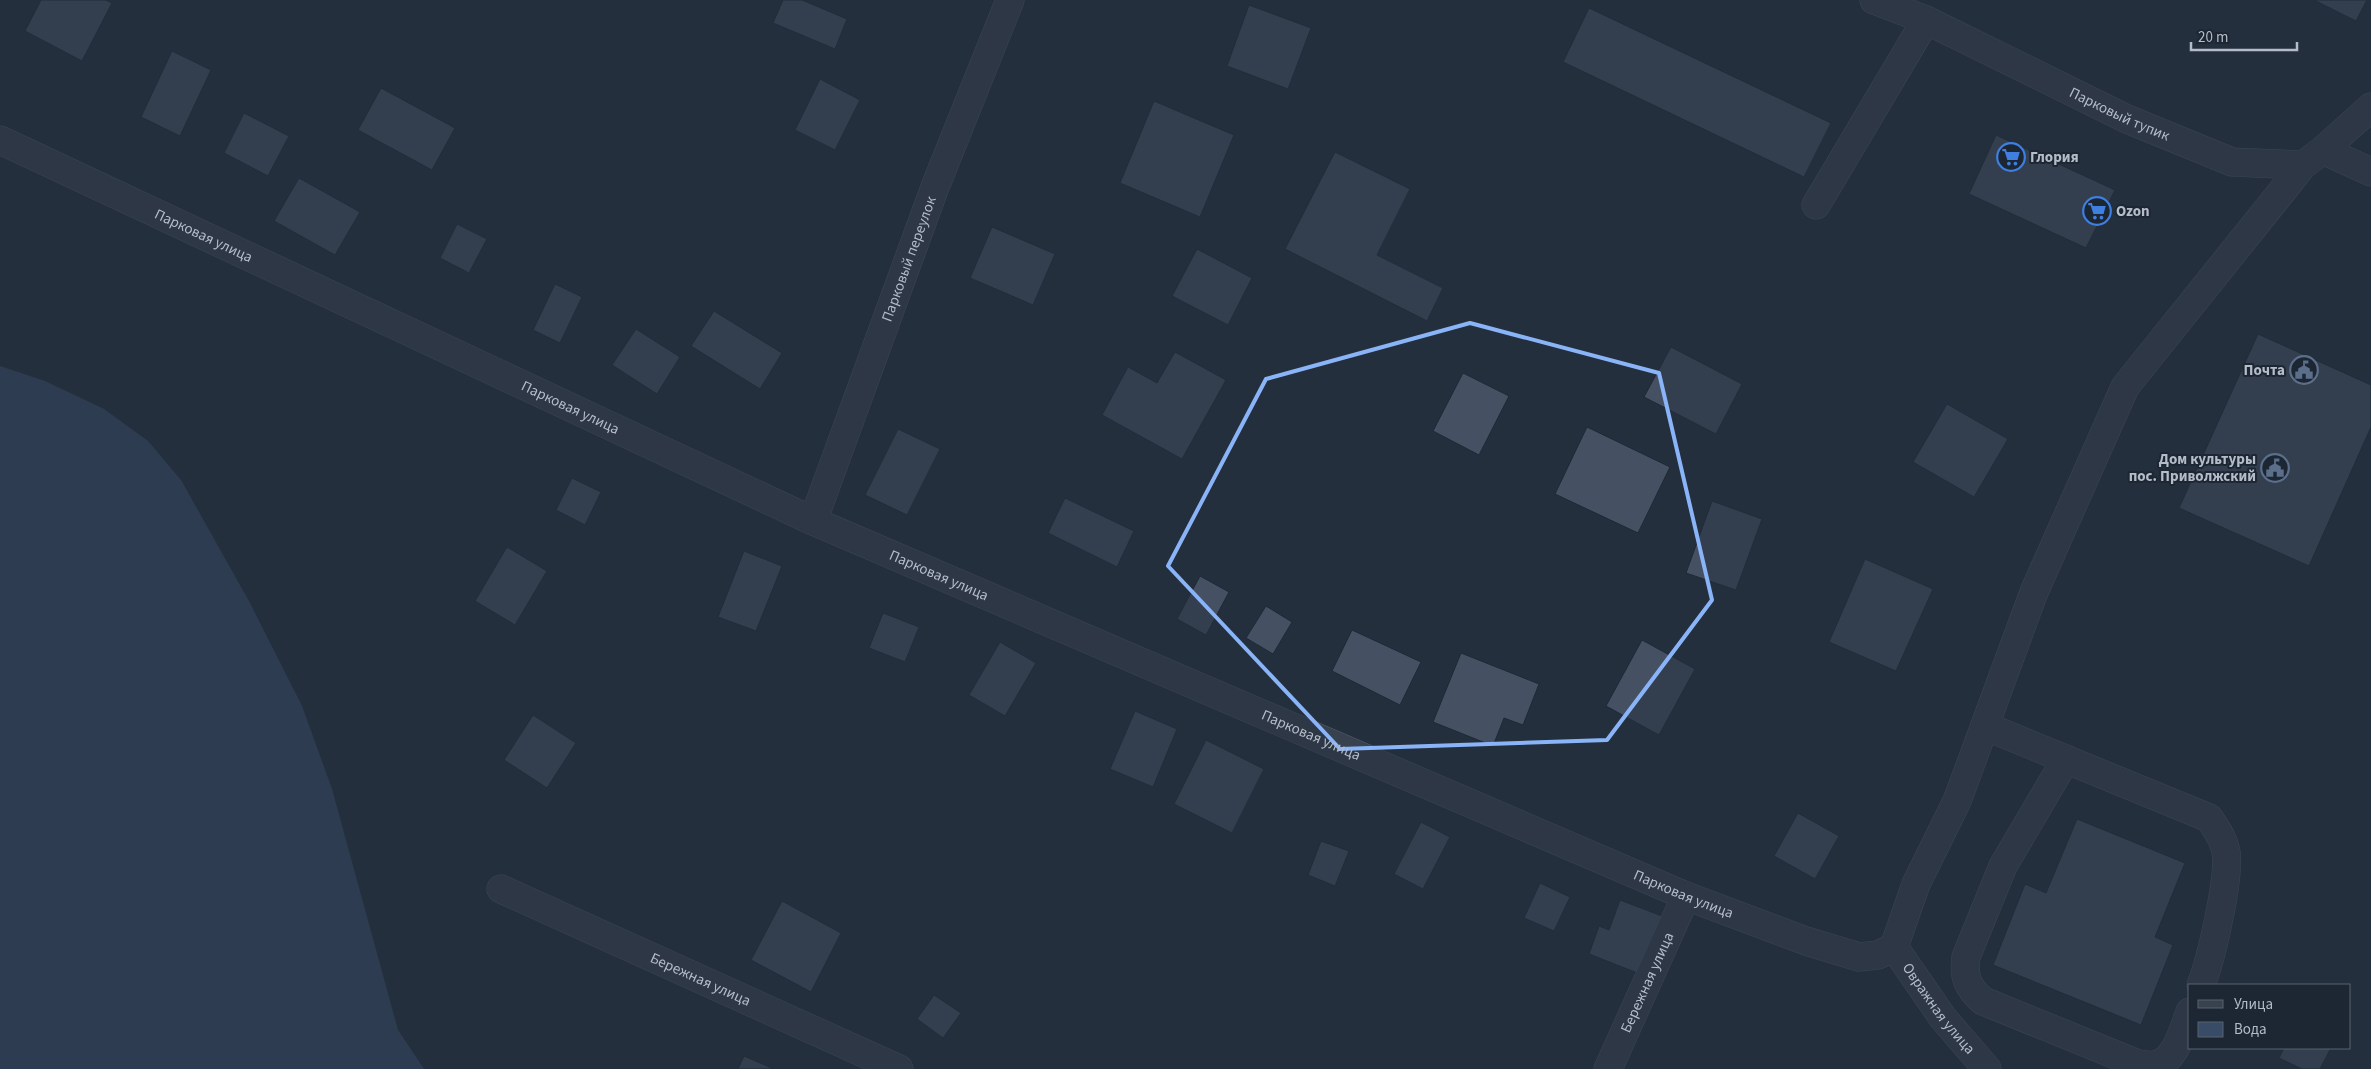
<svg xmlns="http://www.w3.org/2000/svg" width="2371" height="1069" font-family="'Source Sans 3',sans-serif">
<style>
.water{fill:#394c67}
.building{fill:#455162;stroke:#1f2835}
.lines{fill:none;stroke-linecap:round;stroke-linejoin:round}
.minor-casing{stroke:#565f6c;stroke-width:29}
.minor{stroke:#38414e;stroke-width:28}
.marked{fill:none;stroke:#8ab4f8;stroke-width:4;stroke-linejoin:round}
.labels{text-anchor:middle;stroke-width:4;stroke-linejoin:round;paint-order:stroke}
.street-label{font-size:15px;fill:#b4bcc9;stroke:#1d2633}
.poi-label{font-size:15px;font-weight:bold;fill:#b4bcc9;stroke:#1d2633;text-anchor:start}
</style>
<rect width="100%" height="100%" fill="#242f3e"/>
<path class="water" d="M 0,366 L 45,381 L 104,409 L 148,441 L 181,480 L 250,603 L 302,706 L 332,789 L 398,1030 L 424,1069 L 0,1069 Z"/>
<path class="building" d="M 41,0 L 106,0 L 112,3 L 82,61 L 25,31 Z
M 783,0 L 802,0 L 847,19 L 835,49 L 773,23 Z
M 2314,0 L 2367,0 L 2356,21 Z
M 1249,5 L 1311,28 L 1288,89 L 1227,66 Z
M 1589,8 L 1831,123 L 1804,177 L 1563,62 Z
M 172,51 L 211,70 L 180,136 L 141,117 Z
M 820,79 L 860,100 L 835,150 L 795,130 Z
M 381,88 L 455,128 L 432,170 L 358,130 Z
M 1154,101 L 1234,135 L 1200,217 L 1120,183 Z
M 244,113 L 289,136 L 268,176 L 224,153 Z
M 1996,135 L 2115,190 L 2086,248 L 1969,194 Z
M 1335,152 L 1410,189 L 1377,255 L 1443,288 L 1427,321 L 1285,249 Z
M 299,178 L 360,212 L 335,255 L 274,221 Z
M 457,224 L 487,239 L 469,273 L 440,258 Z
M 992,227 L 1055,254 L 1033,305 L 970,278 Z
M 1197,249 L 1252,278 L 1228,325 L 1172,296 Z
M 555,284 L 582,297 L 560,343 L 533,330 Z
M 714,311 L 782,353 L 760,389 L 691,346 Z
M 636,329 L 680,357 L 657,394 L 612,365 Z
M 2258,334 L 2371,385 L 2371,427 L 2309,566 L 2179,508 Z
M 1671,347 L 1742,384 L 1716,434 L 1644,397 Z
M 1175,352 L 1226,380 L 1182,459 L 1102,415 L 1128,367 L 1157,383 Z
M 1463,373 L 1509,396 L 1479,455 L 1433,431 Z
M 1947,404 L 2008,439 L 1974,497 L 1913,462 Z
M 1587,427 L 1670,467 L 1638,533 L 1555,494 Z
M 898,429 L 940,449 L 907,515 L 865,495 Z
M 572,478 L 601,492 L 585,525 L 556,510 Z
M 1065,498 L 1134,531 L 1117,567 L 1048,533 Z
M 1712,501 L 1762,519 L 1736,590 L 1686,573 Z
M 507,547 L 547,571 L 515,625 L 475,601 Z
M 744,551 L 782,566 L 756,631 L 718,617 Z
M 1865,559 L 1933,589 L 1896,671 L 1829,642 Z
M 1200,576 L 1229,592 L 1206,635 L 1177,619 Z
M 1266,606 L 1292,622 L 1273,654 L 1246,638 Z
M 883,613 L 919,627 L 905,662 L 869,648 Z
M 1352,630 L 1421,662 L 1400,705 L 1332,671 Z
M 1642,640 L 1695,669 L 1659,735 L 1606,706 Z
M 1000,642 L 1036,663 L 1005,716 L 969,695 Z
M 1461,653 L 1539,684 L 1523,725 L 1504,718 L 1493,746 L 1433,722 Z
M 1135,711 L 1177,729 L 1153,787 L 1110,769 Z
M 533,715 L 576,743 L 547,788 L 504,760 Z
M 1206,740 L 1264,769 L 1232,833 L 1174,804 Z
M 1798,813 L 1839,836 L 1815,879 L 1774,856 Z
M 2077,819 L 2185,863 L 2155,937 L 2173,945 L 2141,1025 L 1993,965 L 2025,884 L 2046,893 Z
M 1421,822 L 1450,837 L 1423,889 L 1394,874 Z
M 1321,841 L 1349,851 L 1335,886 L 1308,875 Z
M 1540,883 L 1570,897 L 1554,931 L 1524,918 Z
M 1620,900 L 1662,916 L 1640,974 L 1589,954 L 1599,926 L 1609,930 Z
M 782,901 L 841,933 L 811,992 L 751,960 Z
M 934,995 L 961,1013 L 943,1038 L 917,1019 Z
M 2284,1048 L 2331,1048 L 2320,1069 L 2302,1069 L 2279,1058 Z
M 744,1056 L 774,1069 L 738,1069 Z"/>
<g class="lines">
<defs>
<g id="minor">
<path id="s1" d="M 1874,0 L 1926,20 L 2127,119 L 2232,162 L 2303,165 L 2323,150 L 2371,172"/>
<path id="s2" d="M 0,140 L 813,521 L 1686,896 L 1806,941 L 1859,957 L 1878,955 L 1894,947"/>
<path d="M 2323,150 L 2371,107"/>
<path d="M 1816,205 L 1926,20"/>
<path id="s3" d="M 813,521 L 935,187 L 1010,0"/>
<path d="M 1985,726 L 2209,818 C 2216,829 2224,839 2226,852 C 2230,878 2211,960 2201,985"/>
<path d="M 2066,759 L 2003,866 L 1966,957 C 1963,977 1968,988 1983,1001 L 2138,1064 C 2143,1064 2149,1066 2154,1065 C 2176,1062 2183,1029 2190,1012"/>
<path id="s4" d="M 501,889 L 899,1069"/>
<path d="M 1894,947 L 1916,884 L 1957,801 L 2034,592 L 2125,387 L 2303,165"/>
<path id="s5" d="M 1894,947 L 1943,1018 L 1987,1069"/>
<path id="s6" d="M 1608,1069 L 1686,896"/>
</g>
</defs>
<use href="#minor" class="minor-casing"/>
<use href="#minor" class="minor"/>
</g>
<path d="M0 0H2371V1069H0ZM 1470,323 L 1659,373 L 1712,600 L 1607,740 L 1340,749 L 1168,566 L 1266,379 Z" fill="#242f3e" fill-opacity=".55" fill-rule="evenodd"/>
<path class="marked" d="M 1470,323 L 1659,373 L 1712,600 L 1607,740 L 1340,749 L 1168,566 L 1266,379 Z"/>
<defs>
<symbol id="supermarket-ring" viewBox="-11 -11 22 22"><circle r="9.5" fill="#1d2633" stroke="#3f7fe0" stroke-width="1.5"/><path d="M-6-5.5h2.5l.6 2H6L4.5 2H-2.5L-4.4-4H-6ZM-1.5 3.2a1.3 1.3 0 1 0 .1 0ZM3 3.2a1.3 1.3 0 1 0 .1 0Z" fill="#3f7fe0"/></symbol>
<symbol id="civic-ring" viewBox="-11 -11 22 22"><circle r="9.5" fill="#1d2633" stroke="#5c6f8a" stroke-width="1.5"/><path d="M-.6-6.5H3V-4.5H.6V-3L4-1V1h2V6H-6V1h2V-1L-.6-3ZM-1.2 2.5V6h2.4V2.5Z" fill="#5c6f8a"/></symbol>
</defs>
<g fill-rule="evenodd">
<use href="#supermarket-ring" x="1995" y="141" width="32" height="32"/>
<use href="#supermarket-ring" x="2081" y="195" width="32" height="32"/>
<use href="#civic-ring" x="2288" y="354" width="32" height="32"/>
<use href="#civic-ring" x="2259" y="452" width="32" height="32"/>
</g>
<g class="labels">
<g class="street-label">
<text dy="5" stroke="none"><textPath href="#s1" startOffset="271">Парковый тупик</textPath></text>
<text dy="5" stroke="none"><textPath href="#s2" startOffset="225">Парковая улица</textPath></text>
<text dy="5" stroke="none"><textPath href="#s3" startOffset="279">Парковый переулок</textPath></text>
<text dy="5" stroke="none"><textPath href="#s2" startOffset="630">Парковая улица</textPath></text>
<text dy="5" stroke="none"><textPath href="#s2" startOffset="1035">Парковая улица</textPath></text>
<text dy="5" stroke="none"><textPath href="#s2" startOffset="1440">Парковая улица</textPath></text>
<text dy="5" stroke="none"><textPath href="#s2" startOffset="1845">Парковая улица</textPath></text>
<text dy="5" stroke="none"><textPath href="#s4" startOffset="219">Бережная улица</textPath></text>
<text dy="5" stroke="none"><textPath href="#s6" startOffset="95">Бережная улица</textPath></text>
<text dy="5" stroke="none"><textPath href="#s5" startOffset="76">Овражная улица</textPath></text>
</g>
<g class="poi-label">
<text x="2030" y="162">Глория</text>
<text x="2116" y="216">Ozon</text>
<text x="2285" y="375" text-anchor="end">Почта</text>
<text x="2256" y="464" text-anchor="end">Дом культуры<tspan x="2256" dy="17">пос. Приволжский</tspan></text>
</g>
</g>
<rect x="2188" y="984" width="162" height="65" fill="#1d2633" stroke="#59626f"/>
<rect x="2198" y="1000" width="25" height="8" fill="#38414e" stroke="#59626f"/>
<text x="2234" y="1009" font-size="15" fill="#b4bcc9">Улица</text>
<rect x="2198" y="1022" width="25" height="15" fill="#394c67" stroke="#59626f"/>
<text x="2234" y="1034" font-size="15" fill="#b4bcc9">Вода</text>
<path d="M2191 42v8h106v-8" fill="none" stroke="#b4bcc9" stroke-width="2.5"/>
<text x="2198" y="42" font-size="15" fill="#b4bcc9" stroke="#1d2633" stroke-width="4" paint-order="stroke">20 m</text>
</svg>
